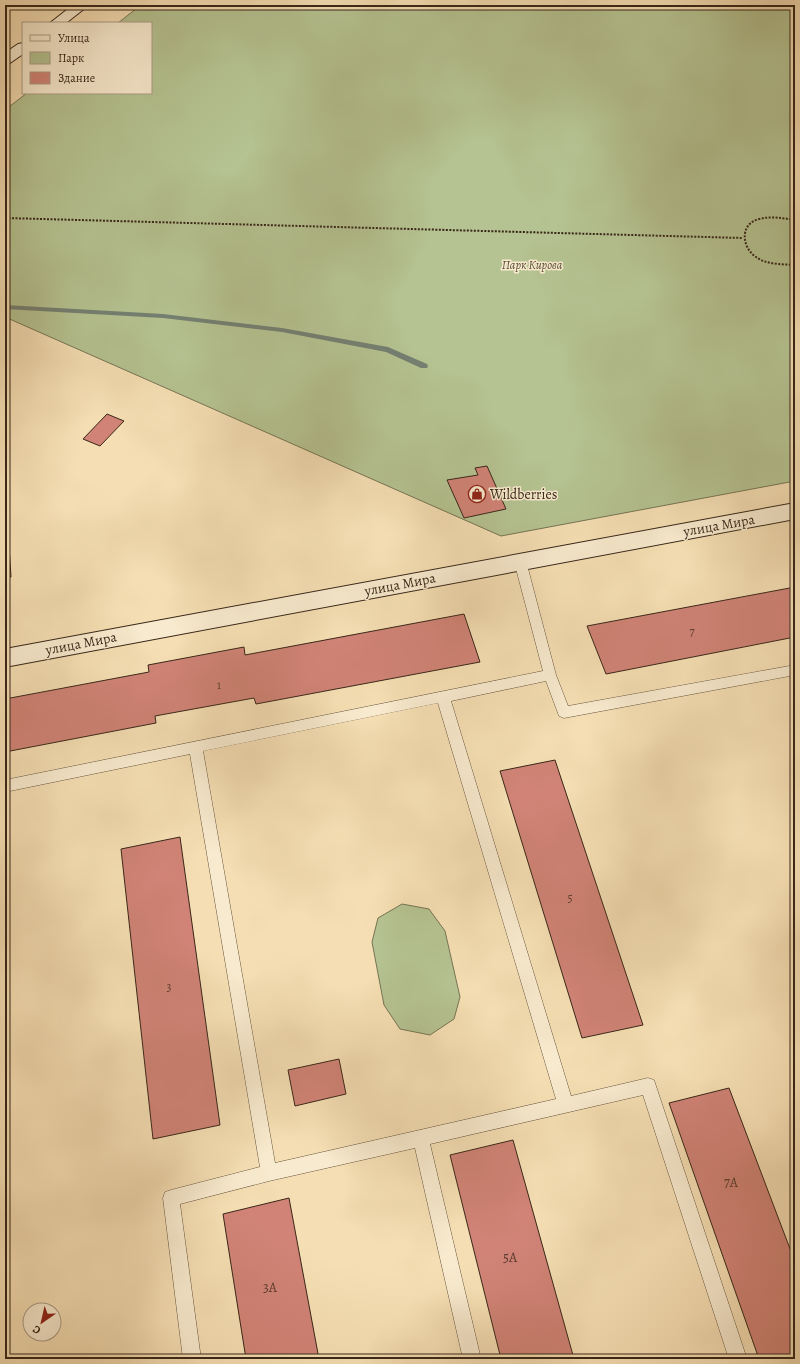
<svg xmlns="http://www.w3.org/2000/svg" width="800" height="1364" font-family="Alegreya,serif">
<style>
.green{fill:#b5c291;stroke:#767454}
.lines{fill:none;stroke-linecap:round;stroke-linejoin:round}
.stream{fill:#748072;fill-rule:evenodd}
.building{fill:#d08376;stroke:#382718}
.lane-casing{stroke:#67553f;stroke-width:1}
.secondary-casing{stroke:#382718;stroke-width:2}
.path{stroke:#382718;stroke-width:2;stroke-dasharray:2 1.5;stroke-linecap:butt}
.lane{fill:#f8eace;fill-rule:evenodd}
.secondary{fill:#f8eace;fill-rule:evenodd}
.labels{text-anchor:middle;stroke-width:3;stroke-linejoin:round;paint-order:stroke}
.far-park-label{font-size:12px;font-style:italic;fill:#574e36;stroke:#f8eace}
.number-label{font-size:12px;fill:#5e3e30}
.poi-label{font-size:14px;fill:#382718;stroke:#f8eace;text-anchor:start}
.street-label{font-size:14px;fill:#382718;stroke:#f8eace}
.near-number-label{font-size:14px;fill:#5e3e30}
</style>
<rect width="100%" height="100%" fill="#f5deb3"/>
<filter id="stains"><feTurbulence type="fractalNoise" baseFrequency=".005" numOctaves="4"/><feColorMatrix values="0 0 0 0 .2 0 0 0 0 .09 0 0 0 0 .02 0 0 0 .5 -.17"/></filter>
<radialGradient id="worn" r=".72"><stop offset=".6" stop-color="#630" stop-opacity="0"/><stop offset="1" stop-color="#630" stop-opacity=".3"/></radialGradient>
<path class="green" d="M 141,5 L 795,5 L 795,481 L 501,536 L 5,317 L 5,110 L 27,93 L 151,93 L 151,23 L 118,23 Z
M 402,904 L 429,909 L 445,931 L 460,997 L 454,1019 L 430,1035 L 400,1029 L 384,1005 L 372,942 L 378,918 Z"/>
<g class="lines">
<path class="stream" d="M 5,305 L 163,314 L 282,328 L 388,347 L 427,364 L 428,366 L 427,368 L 421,368 L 386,352 L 282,332 L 163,318 L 5,309 Z"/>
</g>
<path class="building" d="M 107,414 L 124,421 L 100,446 L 83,439 Z
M 487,466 L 506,509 L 464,518 L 447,480 L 478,475 L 475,468 Z
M 5,484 L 11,577 L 5,578 Z
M 795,587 L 795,637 L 606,674 L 587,626 Z
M 464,614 L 480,662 L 256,704 L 254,698 L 155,716 L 156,723 L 5,752 L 5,699 L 149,672 L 148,665 L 244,647 L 245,655 Z
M 555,760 L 643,1025 L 582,1038 L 500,771 Z
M 180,837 L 220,1125 L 153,1139 L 121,849 Z
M 339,1059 L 346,1094 L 295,1106 L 288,1070 Z
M 729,1088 L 795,1262 L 795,1359 L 759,1359 L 669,1103 Z
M 513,1140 L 574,1359 L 501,1359 L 450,1155 Z
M 289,1198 L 319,1359 L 246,1359 L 223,1214 Z"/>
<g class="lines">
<defs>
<path id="lane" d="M 520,556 L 524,558 L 526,561 L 556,675 L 568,706 L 795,665 L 795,675 L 564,718 L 559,716 L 546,681 L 451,701 L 571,1096 L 648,1078 L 654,1080 L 747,1359 L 729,1359 L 643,1095 L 430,1144 L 481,1359 L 463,1359 L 415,1148 L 269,1181 L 180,1204 L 201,1359 L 183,1359 L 163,1198 L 165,1192 L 171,1190 L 260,1167 L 190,754 L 5,792 L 5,780 L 543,671 L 514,561 L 516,558 ZM 438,703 L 556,1099 L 275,1163 L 203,751 Z"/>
<path id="secondary" d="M 73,5 L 89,5 L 66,23 L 50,23 Z
M 23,43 L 23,54 L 10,63 L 5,64 L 5,53 L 18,44 Z
M 795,503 L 795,519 L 5,667 L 5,649 Z"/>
</defs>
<use href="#lane" class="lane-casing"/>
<use href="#secondary" class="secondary-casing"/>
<path class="path" d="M 5,218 L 743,238
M 795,220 C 782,218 771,216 759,219 C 739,224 742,248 756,257 C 767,265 782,264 795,265"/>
<use href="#lane" class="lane"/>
<use href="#secondary" class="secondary"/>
</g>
<defs>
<symbol id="shop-ring" viewBox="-11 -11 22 22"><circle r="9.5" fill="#f8eace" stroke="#8f2418" stroke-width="1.5"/><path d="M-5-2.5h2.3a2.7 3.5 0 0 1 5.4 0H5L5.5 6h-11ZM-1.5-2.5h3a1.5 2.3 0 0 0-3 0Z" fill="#8f2418"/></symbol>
</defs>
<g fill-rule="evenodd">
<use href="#shop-ring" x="467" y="484" width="20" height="20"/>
</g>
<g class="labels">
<g class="far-park-label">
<text x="532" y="269">Парк Кирова</text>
</g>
<g class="number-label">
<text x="692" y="635">7</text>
<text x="219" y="689">1</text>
<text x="570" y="902">5</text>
<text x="169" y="991">3</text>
</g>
<g class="poi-label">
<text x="490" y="499">Wildberries</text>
</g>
<g class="street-label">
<text transform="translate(719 525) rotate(-10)" y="5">улица Мира</text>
<text transform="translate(400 584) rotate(-11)" y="5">улица Мира</text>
<text transform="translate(81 643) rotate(-11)" y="5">улица Мира</text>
</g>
<g class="near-number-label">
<text x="731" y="1187">7А</text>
<text x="510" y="1262">5А</text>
<text x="270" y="1292">3А</text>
</g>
</g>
<rect width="800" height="1364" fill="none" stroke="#f5deb3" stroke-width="20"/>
<rect x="6" y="6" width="788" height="1352" fill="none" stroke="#382718" stroke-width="2"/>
<rect x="10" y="10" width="780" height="1344" fill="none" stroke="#382718"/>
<rect x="22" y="22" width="130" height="72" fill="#f8eace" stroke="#ab9c85"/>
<rect x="30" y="35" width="20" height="6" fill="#f8eace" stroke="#ab9c85"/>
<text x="58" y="42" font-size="12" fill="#382718">Улица</text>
<rect x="30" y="52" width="20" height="12" fill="#b5c291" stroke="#ab9c85"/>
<text x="58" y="62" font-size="12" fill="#382718">Парк</text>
<rect x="30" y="72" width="20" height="12" fill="#d08376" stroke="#ab9c85"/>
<text x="58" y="82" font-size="12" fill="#382718">Здание</text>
<g transform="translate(42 1322) rotate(214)"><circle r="19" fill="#f8eace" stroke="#ab9c85"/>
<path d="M0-3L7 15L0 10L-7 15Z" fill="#8f2418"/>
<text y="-6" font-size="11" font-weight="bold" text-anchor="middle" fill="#382718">С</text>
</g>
<rect width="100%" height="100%" filter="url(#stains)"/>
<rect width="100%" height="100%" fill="url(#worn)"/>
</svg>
